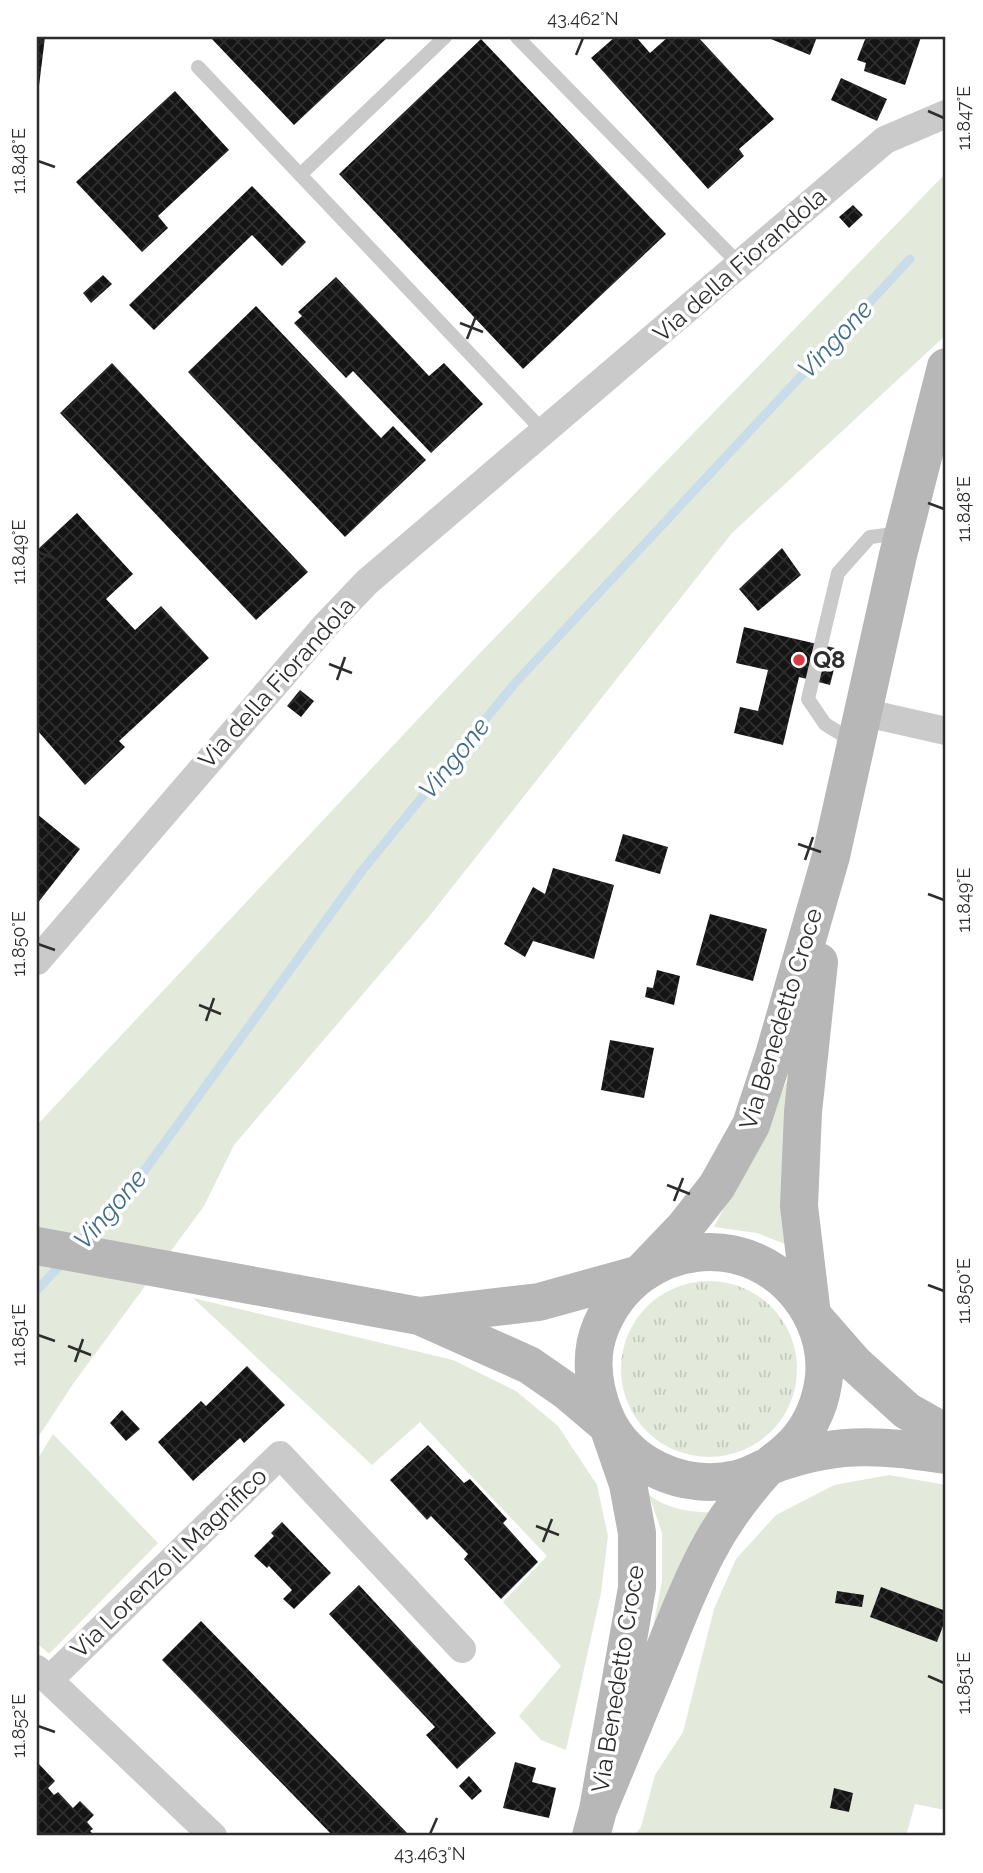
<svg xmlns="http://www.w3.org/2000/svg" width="983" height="1873" font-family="Raleway,sans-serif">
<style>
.grass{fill:#e3eadc}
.park{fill:url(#park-tufts)}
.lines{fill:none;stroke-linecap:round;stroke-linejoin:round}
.stream{stroke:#c9dce9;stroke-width:9}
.building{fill:url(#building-cross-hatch)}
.lane{stroke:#cacaca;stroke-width:14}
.street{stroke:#cacaca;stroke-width:28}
.secondary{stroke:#b7b7b7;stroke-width:38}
.ticks{fill:none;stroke:#2d2d2d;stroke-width:2.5}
.poi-dot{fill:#da3a43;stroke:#fff;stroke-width:2.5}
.labels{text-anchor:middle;stroke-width:7;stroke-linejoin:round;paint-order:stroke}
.street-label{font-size:24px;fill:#2d2d2d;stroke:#fff}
.poi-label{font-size:24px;font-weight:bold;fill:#2d2d2d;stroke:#fff;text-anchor:start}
.water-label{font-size:26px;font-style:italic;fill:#416c8a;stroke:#fff}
.neatline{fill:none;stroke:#2d2d2d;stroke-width:2.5}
.ticks-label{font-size:18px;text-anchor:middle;fill:#2d2d2d}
</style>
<defs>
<pattern id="park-tufts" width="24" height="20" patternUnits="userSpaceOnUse" patternTransform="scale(1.75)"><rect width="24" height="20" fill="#e3eadc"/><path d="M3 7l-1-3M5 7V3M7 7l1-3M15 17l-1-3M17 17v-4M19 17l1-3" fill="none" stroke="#c3c9bd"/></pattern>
<pattern id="building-cross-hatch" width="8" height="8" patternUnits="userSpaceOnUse" patternTransform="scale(1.75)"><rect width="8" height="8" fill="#141414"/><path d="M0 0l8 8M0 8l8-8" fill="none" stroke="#2e2e2e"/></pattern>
</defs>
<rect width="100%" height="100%" fill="#fff"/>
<path class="grass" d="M 946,173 L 946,335 L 732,533 L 427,919 L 234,1145 L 204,1206 L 73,1384 L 37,1439 L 37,1125 L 480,653 Z
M 793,1066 L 790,1246 L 757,1233 L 714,1227 L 769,1122 Z
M 193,1298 L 453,1360 L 516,1391 L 558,1426 L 597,1485 L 608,1536 L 601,1593 L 566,1750 L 541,1740 L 519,1716 L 561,1666 L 503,1602 L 547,1556 L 420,1422 L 372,1465 Z
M 53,1434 L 158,1543 L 49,1654 L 37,1643 L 37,1460 Z
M 889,1475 L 946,1485 L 945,1810 L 915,1804 L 906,1836 L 634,1836 L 641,1827 L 655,1775 L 683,1732 L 714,1609 L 736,1559 L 776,1515 L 834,1485 Z
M 649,1495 C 671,1511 693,1512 719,1513 L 651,1637 L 662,1581 L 662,1533 Z"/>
<path class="park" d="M621 1369a88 88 0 1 1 176 0a88 88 0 1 1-176 0Z"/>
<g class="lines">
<path class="stream" d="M 81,1243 L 131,1189 L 361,872 L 515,683 L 910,259
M 37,1290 L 64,1261"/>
</g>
<path class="building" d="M 37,37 L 45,37 L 38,94 L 37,93 Z
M 210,37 L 388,37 L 294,125 Z
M 615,37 L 636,37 L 650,53 L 668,37 L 698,37 L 774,119 L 739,149 L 744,156 L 708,189 L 591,58 Z
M 766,37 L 817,37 L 810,55 Z
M 866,37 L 921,37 L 905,85 L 864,71 L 866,63 L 857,60 Z
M 481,39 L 666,234 L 523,369 L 339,174 Z
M 841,78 L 887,99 L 877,121 L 831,100 Z
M 175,91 L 229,150 L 158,216 L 168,228 L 142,252 L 76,182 Z
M 252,186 L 306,242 L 282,266 L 252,235 L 154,330 L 129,305 Z
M 853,205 L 863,215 L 849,228 L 839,217 Z
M 103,275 L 112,284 L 91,303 L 83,293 Z
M 336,277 L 429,376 L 444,363 L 483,404 L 431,453 L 353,371 L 346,378 L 294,323 L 302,316 L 298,312 Z
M 256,306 L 381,438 L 393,426 L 426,460 L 345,537 L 188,372 Z
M 112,363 L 308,572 L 256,620 L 60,413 Z
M 77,513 L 133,574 L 106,599 L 135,630 L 161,606 L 209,658 L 119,741 L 125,747 L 85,785 L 37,730 L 37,550 Z
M 782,548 L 801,575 L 758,611 L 739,589 Z
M 744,627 L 839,649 L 830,685 L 799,677 L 783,745 L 734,733 L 740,707 L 758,711 L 768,670 L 736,663 Z
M 300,690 L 314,701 L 301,717 L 287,706 Z
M 37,814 L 80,849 L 37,904 Z
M 623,834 L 668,847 L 660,874 L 615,861 Z
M 553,868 L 614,885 L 594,959 L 533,941 L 525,957 L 504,944 L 533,887 L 545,894 Z
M 710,914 L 767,929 L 753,981 L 696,965 Z
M 657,970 L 680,976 L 674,1005 L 645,997 L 647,987 L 653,988 Z
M 610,1040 L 654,1048 L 644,1098 L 601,1090 Z
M 247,1366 L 285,1405 L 244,1443 L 240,1438 L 193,1481 L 158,1442 L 201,1401 L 206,1406 Z
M 122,1410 L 140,1429 L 126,1441 L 110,1423 Z
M 428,1445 L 464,1483 L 470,1479 L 507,1519 L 503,1523 L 538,1562 L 501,1599 L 464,1559 L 468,1554 L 431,1516 L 427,1520 L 390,1480 Z
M 282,1522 L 331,1573 L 294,1609 L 283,1599 L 292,1590 L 269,1566 L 267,1568 L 254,1556 L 274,1536 L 271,1533 Z
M 359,1585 L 496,1733 L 457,1769 L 426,1735 L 435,1727 L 329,1614 Z
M 881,1587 L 946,1611 L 946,1618 L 937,1642 L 870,1617 Z
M 837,1591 L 864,1595 L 862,1607 L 835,1603 Z
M 201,1621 L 410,1836 L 333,1836 L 162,1660 Z
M 37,1762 L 55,1781 L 48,1788 L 54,1795 L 58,1792 L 73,1808 L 80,1801 L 94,1815 L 87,1822 L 93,1829 L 90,1831 L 95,1836 L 37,1836 Z
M 515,1762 L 536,1768 L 532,1782 L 556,1788 L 549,1818 L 503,1808 Z
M 469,1776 L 482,1791 L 472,1800 L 459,1786 Z
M 834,1788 L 853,1793 L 849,1812 L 830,1808 Z"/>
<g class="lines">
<path class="lane" d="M 517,37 L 740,265
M 198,67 L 544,432
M 301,174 L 445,37
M 854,742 L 825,724 L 808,699 L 838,573 L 870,537 L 902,533"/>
<path class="street" d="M 862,712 L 946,731
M 37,961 L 325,626 L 367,582 L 885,140 L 946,114
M 37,1669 L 213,1836
M 49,1680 L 280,1455 L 462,1649"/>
<path class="secondary" d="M 819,962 L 803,1112 L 799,1206 L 812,1315 L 854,1363 L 907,1411 L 946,1433
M 37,1246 L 419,1316 L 529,1365 L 568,1392 L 608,1426 L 628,1484 L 637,1533 L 637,1588 L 598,1810 L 591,1836
M 419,1316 L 539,1302 L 640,1274 L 684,1228 L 717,1186 L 751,1125 L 774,1055 L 831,856 L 898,555 L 946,367
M 598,1810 C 620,1758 641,1705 663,1653 C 676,1620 690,1584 707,1552 C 722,1523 745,1492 767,1468 C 773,1461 781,1457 787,1451 C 807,1434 819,1409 823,1384 C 828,1356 820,1327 805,1304 C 752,1225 637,1239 601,1326 C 589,1354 593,1386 604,1414 C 625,1466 684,1491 737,1479 C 748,1477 757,1471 767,1467 C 785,1460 805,1454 823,1451 C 863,1443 907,1449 946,1455"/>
</g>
<path class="ticks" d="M 576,55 L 583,38M 928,111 L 944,118M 38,161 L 55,167M 460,323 L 483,332M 467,339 L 476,316M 928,503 L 944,509M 38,552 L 55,559M 329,664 L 352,673M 337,680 L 345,657M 798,844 L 821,852M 805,860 L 813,837M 928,894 L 944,900M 38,944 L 55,950M 199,1005 L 221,1014M 206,1021 L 214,998M 667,1185 L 690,1194M 674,1201 L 683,1178M 928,1285 L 944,1291M 38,1335 L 55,1341M 68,1346 L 91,1355M 75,1362 L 83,1339M 536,1526 L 559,1535M 543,1542 L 552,1519M 928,1676 L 944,1683M 38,1726 L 55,1732M 430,1834 L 437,1818"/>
<circle class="poi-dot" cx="799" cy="660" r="7"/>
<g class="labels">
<g class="street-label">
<text transform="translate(740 265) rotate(-41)" y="8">Via della Fiorandola</text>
<text transform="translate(277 683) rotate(-48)" y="8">Via della Fiorandola</text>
<text transform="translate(781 1019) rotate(-73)" y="8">Via Benedetto Croce</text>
<text transform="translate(169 1563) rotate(-44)" y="8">Via Lorenzo il Magnifico</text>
<text transform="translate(618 1679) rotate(-81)" y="8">Via Benedetto Croce</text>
</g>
<g class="poi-label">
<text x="813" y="668">Q8</text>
</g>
<g class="water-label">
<text transform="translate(835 339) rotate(-47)" y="9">Vingone</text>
<text transform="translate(454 758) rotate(-51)" y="9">Vingone</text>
<text transform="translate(110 1209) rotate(-49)" y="9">Vingone</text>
</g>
</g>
<rect width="983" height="1873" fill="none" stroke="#ffffff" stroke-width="77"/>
<rect x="38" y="38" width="906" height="1796" class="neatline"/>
<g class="ticks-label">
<text x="583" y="25">43.462°N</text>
<text transform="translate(964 118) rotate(-90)" y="6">11.847°E</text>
<text transform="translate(19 161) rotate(-90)" y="6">11.848°E</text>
<text transform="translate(964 509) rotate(-90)" y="6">11.848°E</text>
<text transform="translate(19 552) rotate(-90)" y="6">11.849°E</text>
<text transform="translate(964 900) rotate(-90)" y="6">11.849°E</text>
<text transform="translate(19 944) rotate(-90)" y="6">11.850°E</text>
<text transform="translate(964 1291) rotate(-90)" y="6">11.850°E</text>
<text transform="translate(19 1335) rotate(-90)" y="6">11.851°E</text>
<text transform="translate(964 1683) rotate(-90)" y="6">11.851°E</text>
<text transform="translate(19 1726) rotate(-90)" y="6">11.852°E</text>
<text x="430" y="1860">43.463°N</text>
</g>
</svg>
